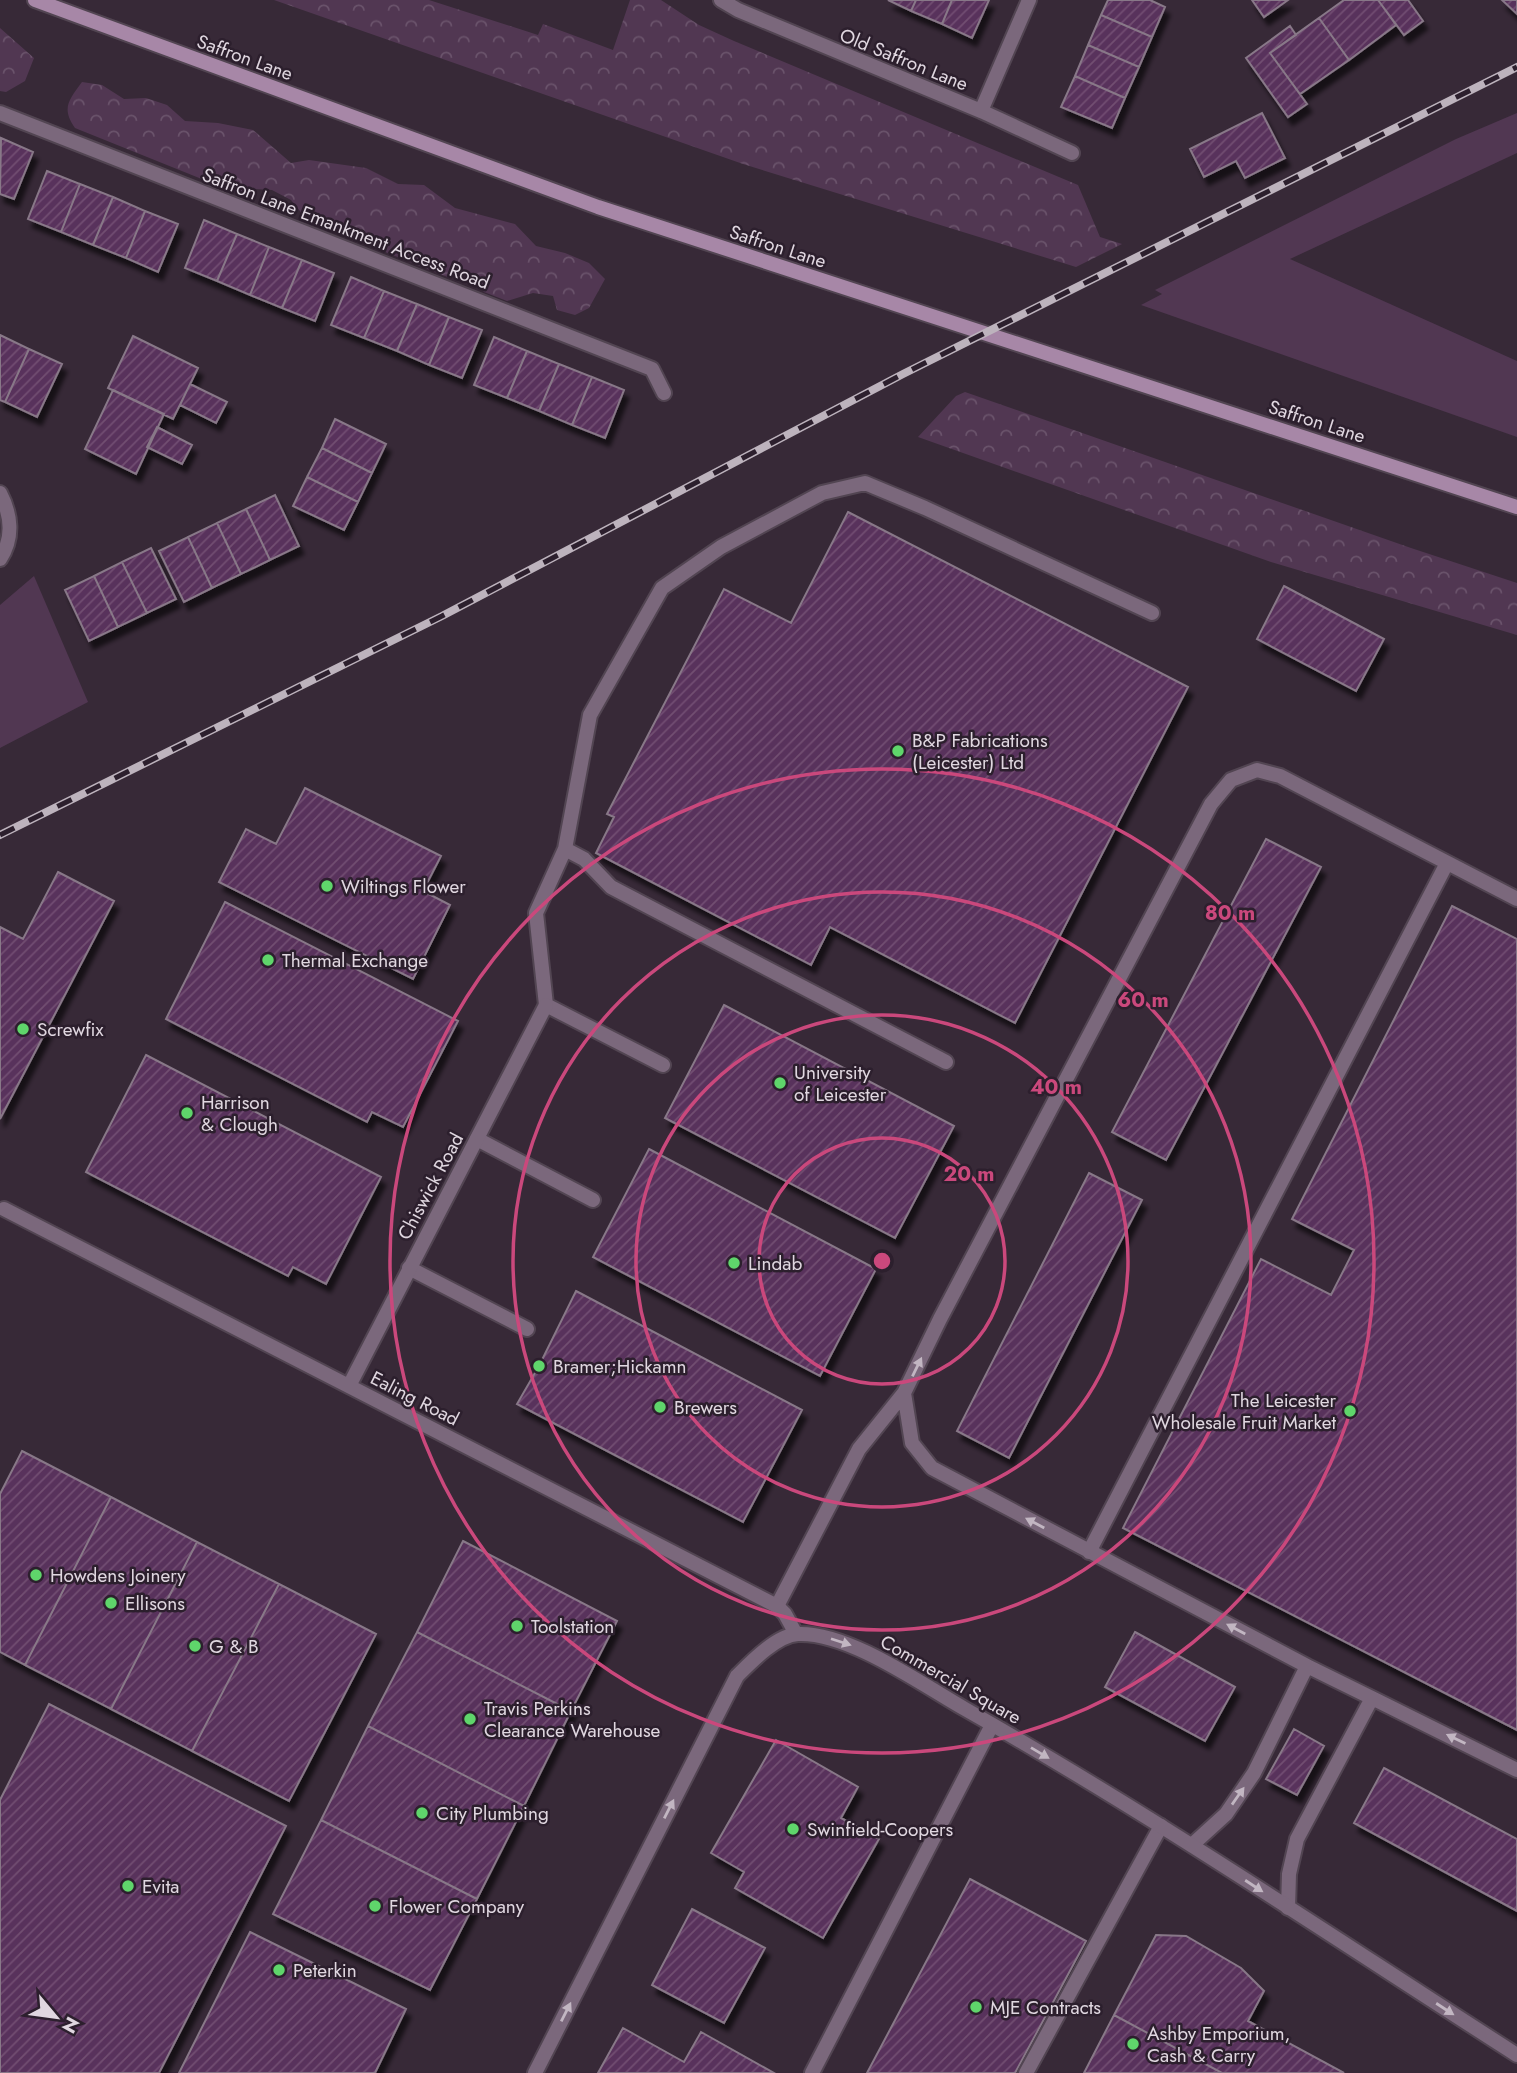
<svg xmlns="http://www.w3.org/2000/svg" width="1517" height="2073" font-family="Jost,sans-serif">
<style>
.grass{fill:#513752}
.forest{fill:url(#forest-crowns)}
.building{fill:url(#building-hatch);stroke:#887888;stroke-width:2;filter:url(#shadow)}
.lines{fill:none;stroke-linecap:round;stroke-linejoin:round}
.service-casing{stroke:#524552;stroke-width:18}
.minor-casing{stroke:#524552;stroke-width:18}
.secondary-casing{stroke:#524552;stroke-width:18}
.service{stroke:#7b687c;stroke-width:14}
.minor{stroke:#7b687c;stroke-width:14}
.secondary{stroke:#a787a7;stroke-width:14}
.rail-casing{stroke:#bdb3bd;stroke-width:8}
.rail{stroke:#2c1f2d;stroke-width:5;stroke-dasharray:16;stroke-linecap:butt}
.oneway{fill:#c2b6c2}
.ring{fill:none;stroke:#ca487c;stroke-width:3.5}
.poi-dot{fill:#5fd56b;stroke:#2c1f2d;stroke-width:2.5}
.labels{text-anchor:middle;stroke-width:5;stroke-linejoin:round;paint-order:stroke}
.street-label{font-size:19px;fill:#e0d7e0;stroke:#2c1f2d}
.poi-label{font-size:19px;fill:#e0d7e0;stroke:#2c1f2d;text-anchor:start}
.centre{fill:#ca487c;stroke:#2c1f2d;stroke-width:3.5}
.ring-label{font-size:21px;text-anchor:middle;font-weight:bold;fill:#ca487c;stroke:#2c1f2d;stroke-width:5;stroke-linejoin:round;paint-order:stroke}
</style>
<defs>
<pattern id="forest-crowns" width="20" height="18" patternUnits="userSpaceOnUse" patternTransform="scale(1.75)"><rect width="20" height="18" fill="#513752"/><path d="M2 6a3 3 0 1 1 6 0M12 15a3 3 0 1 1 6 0" fill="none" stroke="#6a536b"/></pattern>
<pattern id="building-hatch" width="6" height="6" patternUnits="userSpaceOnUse" patternTransform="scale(1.75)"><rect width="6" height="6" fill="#59315b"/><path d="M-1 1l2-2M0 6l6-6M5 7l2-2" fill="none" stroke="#714e72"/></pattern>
<filter id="shadow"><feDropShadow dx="4.5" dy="8" stdDeviation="2" flood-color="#0009"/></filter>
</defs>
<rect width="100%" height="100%" fill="#372937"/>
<path class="grass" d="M 1517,113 L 1517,153 L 1290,259 L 1517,361 L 1517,437 L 1141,305 L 1162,294 L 1155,290 L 1456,139 Z
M 34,576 L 88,702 L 0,748 L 0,605 Z"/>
<path class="forest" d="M 274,0 L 429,0 L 538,35 L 543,24 L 613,50 L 630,0 L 661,0 L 699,25 L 734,41 L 1078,185 L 1100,237 L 1122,244 L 1076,267 L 743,164 Z
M 0,28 L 34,58 L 25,81 L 6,92 L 0,91 Z
M 82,82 L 102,85 L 124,99 L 146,98 L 167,105 L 185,121 L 218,123 L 253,130 L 291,163 L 309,160 L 366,168 L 398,184 L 424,185 L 455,208 L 515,224 L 536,246 L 565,253 L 589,263 L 605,279 L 589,308 L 575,315 L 557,310 L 553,296 L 533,293 L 507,301 L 484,292 L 469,273 L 450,278 L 308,221 L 291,200 L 272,190 L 254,189 L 244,196 L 75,128 C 61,108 69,100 82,82 Z
M 965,392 L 1411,548 L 1517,583 L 1517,635 L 1271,562 L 918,437 L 956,396 Z"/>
<path class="building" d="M 888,0 L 916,0 L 911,11 Z
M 916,0 L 952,0 L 942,24 L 911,11 Z
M 952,0 L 989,0 L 972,38 L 942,24 Z
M 1108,0 L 1150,0 L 1165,7 L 1152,37 L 1101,15 Z
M 1252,0 L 1288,0 L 1264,17 Z
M 1344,0 L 1378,0 L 1396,25 L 1349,60 L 1319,18 Z
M 1378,0 L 1408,0 L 1423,21 L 1404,35 Z
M 1502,0 L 1517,0 L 1517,14 Z
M 1101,15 L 1152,37 L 1139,67 L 1088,45 Z
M 1319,18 L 1349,60 L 1300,94 L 1270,53 Z
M 1290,26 L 1296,35 L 1270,53 L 1307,104 L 1288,117 L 1246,58 Z
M 1088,45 L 1139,67 L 1125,98 L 1075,76 Z
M 1075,76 L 1125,98 L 1112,128 L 1061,107 Z
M 1262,113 L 1285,158 L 1245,178 L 1236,161 L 1204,177 L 1190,149 Z
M 1,138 L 33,152 L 14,199 L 0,194 Z
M 47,171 L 80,184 L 61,232 L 28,219 Z
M 80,184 L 113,197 L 93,245 L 61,232 Z
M 113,197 L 145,211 L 126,258 L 93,245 Z
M 145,211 L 178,224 L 158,272 L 126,258 Z
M 204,220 L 237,234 L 217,281 L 185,268 Z
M 237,234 L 269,247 L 250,295 L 217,281 Z
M 269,247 L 302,260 L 282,308 L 250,295 Z
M 302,260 L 334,273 L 315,321 L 282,308 Z
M 351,277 L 384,291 L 364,338 L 331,325 Z
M 384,291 L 417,304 L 397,351 L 364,338 Z
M 417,304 L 449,317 L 429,365 L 397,351 Z
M 449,317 L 482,330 L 462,378 L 429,365 Z
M 0,335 L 29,349 L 5,402 L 0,400 Z
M 133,336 L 198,368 L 173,419 L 108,388 Z
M 494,337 L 527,351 L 507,398 L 474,385 Z
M 29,349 L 62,364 L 37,417 L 5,402 Z
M 527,351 L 559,364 L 539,411 L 507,398 Z
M 559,364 L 592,377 L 572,425 L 539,411 Z
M 592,377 L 624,390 L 605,438 L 572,425 Z
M 190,384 L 227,402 L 216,423 L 180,405 Z
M 113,390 L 164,414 L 136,474 L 85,449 Z
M 335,419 L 386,444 L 372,473 L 322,448 Z
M 157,427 L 192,445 L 182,464 L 147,447 Z
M 322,448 L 372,473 L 358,502 L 307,477 Z
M 307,477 L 358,502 L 344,530 L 293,506 Z
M 275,495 L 299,546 L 270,560 L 246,509 Z
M 246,509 L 270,560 L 241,574 L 217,523 Z
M 848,512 L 1188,687 L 1015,1023 L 830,927 L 811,965 L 596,853 L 614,817 L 607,814 L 724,589 L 791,623 Z
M 217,523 L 241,574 L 212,588 L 188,537 Z
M 188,537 L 212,588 L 184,602 L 159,551 Z
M 151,548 L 176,599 L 147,613 L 122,562 Z
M 122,562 L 147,613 L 118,627 L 94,576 Z
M 94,576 L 118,627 L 89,641 L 65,590 Z
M 1284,586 L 1384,639 L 1356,691 L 1257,639 Z
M 305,788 L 441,856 L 423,891 L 450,905 L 413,979 L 219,882 L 246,829 L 276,844 Z
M 1266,839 L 1321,867 L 1166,1160 L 1112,1132 Z
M 58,872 L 114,901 L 0,1119 L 0,927 L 23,939 Z
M 225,902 L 458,1021 L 403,1127 L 372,1112 L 367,1122 L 166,1019 Z
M 1452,906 L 1517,939 L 1517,1730 L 1123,1528 L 1261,1259 L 1331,1295 L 1354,1250 L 1292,1219 Z
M 724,1005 L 954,1126 L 895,1238 L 665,1118 Z
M 146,1055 L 381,1177 L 326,1284 L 293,1267 L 288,1276 L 86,1172 Z
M 649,1149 L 876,1269 L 820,1376 L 593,1257 Z
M 1089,1173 L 1142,1200 L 1009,1458 L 957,1431 Z
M 576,1291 L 802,1410 L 743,1522 L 517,1404 L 539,1366 Z
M 22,1451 L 111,1497 L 25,1665 L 0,1652 L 0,1494 Z
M 111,1497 L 197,1542 L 111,1709 L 25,1665 Z
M 463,1541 L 617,1621 L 571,1711 L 417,1632 Z
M 197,1542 L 279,1584 L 192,1751 L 111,1709 Z
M 279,1584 L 376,1634 L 289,1801 L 192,1751 Z
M 417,1632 L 571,1711 L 524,1806 L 368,1726 Z
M 1135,1632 L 1235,1687 L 1205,1741 L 1105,1687 Z
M 49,1704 L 286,1826 L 159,2073 L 0,2073 L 0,1800 Z
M 368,1726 L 524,1806 L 477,1899 L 321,1820 Z
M 1294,1729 L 1324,1746 L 1297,1795 L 1266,1779 Z
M 776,1740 L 858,1787 L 841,1818 L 879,1839 L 823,1938 L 735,1888 L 744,1872 L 711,1853 Z
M 1384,1768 L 1517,1839 L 1517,1911 L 1354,1823 Z
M 321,1820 L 477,1899 L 430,1990 L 273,1914 Z
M 970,1879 L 1086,1941 L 1015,2073 L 867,2073 Z
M 692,1909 L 765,1948 L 724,2023 L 652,1985 Z
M 250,1932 L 406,2009 L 375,2073 L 179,2073 Z
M 1156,1935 L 1186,1936 L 1241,1968 L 1264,1991 L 1248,2021 L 1344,2073 L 1222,2073 L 1114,2015 Z
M 1114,2015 L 1222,2073 L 1084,2073 Z
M 623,2028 L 684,2062 L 701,2032 L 774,2073 L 598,2073 Z"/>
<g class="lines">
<defs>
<path id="service" d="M 565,849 L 584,859 L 611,887 L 946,1062
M 663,1065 L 546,1005 L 536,913 L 565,849 L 590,715 L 662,588 L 721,547 L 822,493 L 865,483 L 925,508 L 1152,613
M 477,1139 L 593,1200
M 409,1268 L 527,1329
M 1089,1552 L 1447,863
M 777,1606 L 859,1449 L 904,1393
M 1307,1666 L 1372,1698
M 1192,1845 L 1226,1814 L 1254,1773 L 1307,1666 L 932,1468 L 912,1443 L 904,1393 L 940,1319 L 1211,804 L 1231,780 L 1257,770 L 1280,776 L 1517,899
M 1288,1908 L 1289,1874 L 1297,1839 L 1372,1698 L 1517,1770
M 812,2073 L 992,1725
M 1026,2073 L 1161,1826"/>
<path id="minor" d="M 721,0 L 738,10 L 981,111 L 1072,153
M 981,111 L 1029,0
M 0,113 L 652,369 L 664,393
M 0,493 C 11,514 14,538 0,559
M 4,1209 L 777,1606 L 785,1614 L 796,1634
M 349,1386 L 546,1005
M 535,2073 L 737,1676 C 751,1662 777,1635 798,1634 C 849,1632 921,1684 965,1709 C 1154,1816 1334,1938 1517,2055"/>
<path id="secondary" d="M 35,0 L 598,207 L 1517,507"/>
</defs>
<use href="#service" class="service-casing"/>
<use href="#minor" class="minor-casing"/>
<use href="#secondary" class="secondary-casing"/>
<use href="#service" class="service"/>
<use href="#minor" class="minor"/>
<use href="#secondary" class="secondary"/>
<defs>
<path id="rail" d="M 0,835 L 442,616 L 903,374 L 1517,67"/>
</defs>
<use href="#rail" class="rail-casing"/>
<use href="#rail" class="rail"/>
</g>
<defs><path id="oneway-solid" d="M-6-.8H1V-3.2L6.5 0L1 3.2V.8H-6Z" transform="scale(1.75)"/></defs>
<g class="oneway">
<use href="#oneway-solid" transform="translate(917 1367) rotate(-64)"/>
<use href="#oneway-solid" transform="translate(1035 1523) rotate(-152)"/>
<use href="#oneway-solid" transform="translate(1236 1629) rotate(-152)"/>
<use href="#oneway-solid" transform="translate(841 1642) rotate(18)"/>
<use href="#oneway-solid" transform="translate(1456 1739) rotate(-154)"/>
<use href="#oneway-solid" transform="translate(1040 1753) rotate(31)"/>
<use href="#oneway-solid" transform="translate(1238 1796) rotate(-55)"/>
<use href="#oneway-solid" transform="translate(669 1809) rotate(-63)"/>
<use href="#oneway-solid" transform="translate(1254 1886) rotate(33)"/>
<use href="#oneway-solid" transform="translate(1445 2009) rotate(33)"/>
<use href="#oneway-solid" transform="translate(566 2012) rotate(-63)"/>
</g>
<g class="ring">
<circle cx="882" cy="1261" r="123"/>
<circle cx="882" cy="1261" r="246"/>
<circle cx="882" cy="1261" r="369"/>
<circle cx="882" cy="1261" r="492"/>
</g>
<g class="poi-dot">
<circle cx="898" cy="751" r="7"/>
<circle cx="327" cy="886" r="7"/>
<circle cx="268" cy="960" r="7"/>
<circle cx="23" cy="1029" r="7"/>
<circle cx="780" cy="1083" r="7"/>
<circle cx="187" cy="1113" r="7"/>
<circle cx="734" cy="1263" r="7"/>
<circle cx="539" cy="1366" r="7"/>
<circle cx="660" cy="1407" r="7"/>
<circle cx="1350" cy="1411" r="7"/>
<circle cx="36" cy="1575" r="7"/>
<circle cx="111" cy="1603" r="7"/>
<circle cx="517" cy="1626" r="7"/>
<circle cx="195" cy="1646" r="7"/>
<circle cx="470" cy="1719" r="7"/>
<circle cx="422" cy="1813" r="7"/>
<circle cx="793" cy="1829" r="7"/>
<circle cx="128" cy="1886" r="7"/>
<circle cx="375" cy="1906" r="7"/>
<circle cx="279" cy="1970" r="7"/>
<circle cx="976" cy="2007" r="7"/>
<circle cx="1133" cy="2044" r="7"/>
</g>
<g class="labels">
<g class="street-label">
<text transform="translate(245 57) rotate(20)" y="7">Saffron Lane</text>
<text transform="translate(904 59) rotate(22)" y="7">Old Saffron Lane</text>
<text transform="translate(346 228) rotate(21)" y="7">Saffron Lane Emankment Access Road</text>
<text transform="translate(778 246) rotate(18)" y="7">Saffron Lane</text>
<text transform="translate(1317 421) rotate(18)" y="7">Saffron Lane</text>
<text transform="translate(430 1186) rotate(-62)" y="7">Chiswick Road</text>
<text transform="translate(415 1398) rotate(27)" y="7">Ealing Road</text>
<text transform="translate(951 1679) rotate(30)" y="7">Commercial Square</text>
</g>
<g class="poi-label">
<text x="912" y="747">B&amp;P Fabrications<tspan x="912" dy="22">(Leicester) Ltd</tspan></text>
<text x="341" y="893">Wiltings Flower</text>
<text x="282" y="967">Thermal Exchange</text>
<text x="37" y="1036">Screwfix</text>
<text x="794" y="1079">University<tspan x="794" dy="22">of Leicester</tspan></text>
<text x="201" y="1109">Harrison<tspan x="201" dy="22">&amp; Clough</tspan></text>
<text x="748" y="1270">Lindab</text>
<text x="553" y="1373">Bramer;Hickamn</text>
<text x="1336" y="1407" text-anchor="end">The Leicester<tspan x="1336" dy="22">Wholesale Fruit Market</tspan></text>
<text x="674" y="1414">Brewers</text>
<text x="50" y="1582">Howdens Joinery</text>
<text x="125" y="1610">Ellisons</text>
<text x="531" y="1633">Toolstation</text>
<text x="209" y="1653">G &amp; B</text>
<text x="484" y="1715">Travis Perkins<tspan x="484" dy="22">Clearance Warehouse</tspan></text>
<text x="436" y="1820">City Plumbing</text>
<text x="807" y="1836">Swinfield-Coopers</text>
<text x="142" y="1893">Evita</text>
<text x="389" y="1913">Flower Company</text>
<text x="293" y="1977">Peterkin</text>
<text x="990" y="2014">MJE Contracts</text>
<text x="1147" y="2040">Ashby Emporium,<tspan x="1147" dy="22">Cash &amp; Carry</tspan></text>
</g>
</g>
<circle cx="882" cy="1261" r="10" class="centre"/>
<g class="ring-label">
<text x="1230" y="920">80 m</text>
<text x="1143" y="1007">60 m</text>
<text x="1056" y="1094">40 m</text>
<text x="969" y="1181">20 m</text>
</g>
<g transform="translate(56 2017) rotate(119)" stroke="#2c1f2d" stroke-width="5" paint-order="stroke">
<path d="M0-5L12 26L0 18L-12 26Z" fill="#e0d7e0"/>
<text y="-10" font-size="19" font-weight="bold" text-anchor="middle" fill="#e0d7e0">N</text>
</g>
</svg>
